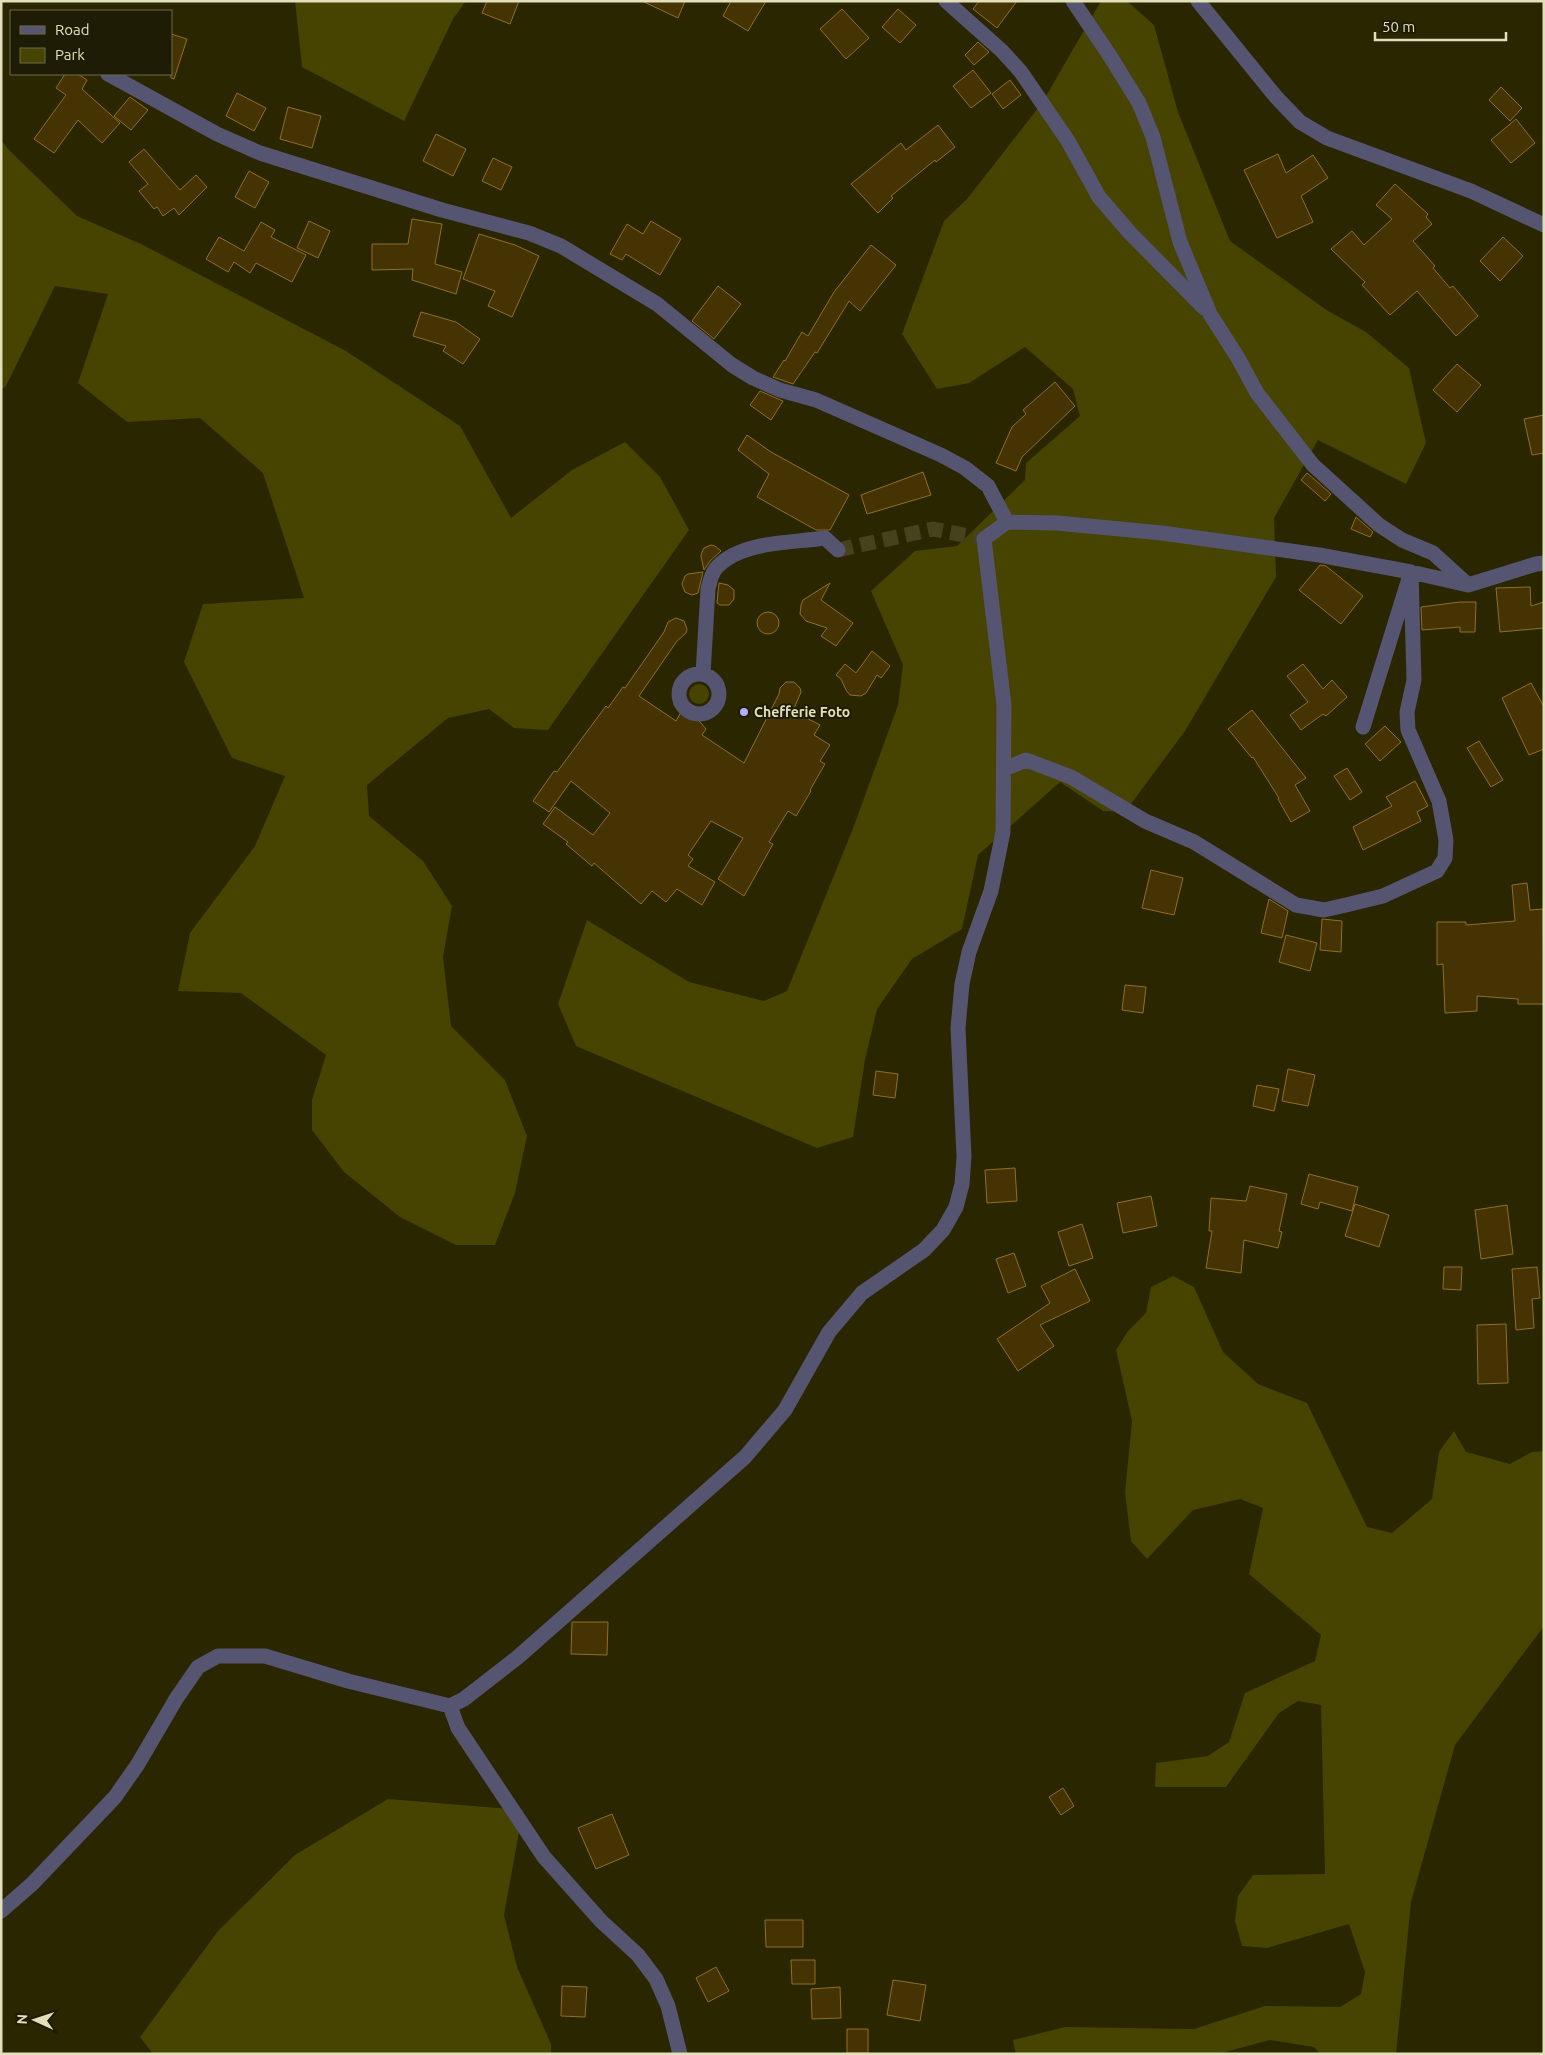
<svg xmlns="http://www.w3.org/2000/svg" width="1545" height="2055" font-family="Ubuntu,sans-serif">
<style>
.green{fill:#474300}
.building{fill:#463303;stroke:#8f7025}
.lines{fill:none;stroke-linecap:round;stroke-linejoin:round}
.minor-tunnel{stroke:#45421c;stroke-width:15;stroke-dasharray:15 8;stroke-linecap:butt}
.minor{stroke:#555571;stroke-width:15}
.poi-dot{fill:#b0aefa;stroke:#1e1c05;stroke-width:2}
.labels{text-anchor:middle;stroke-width:4;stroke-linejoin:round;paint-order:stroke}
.poi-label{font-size:14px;font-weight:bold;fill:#e1e0ba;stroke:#1e1c05;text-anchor:start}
</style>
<rect width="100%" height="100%" fill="#292600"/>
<path class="green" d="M 295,1 L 466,1 L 453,19 L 404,121 L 302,67 Z
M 1101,1 L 1127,1 L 1154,25 L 1178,112 L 1230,241 L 1328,311 L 1366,332 L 1409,368 L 1426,443 L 1406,484 L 1318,440 L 1274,518 L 1276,577 L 1185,731 L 1125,812 L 1103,811 L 1060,782 L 978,855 L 962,929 L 912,959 L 877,1009 L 865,1060 L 853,1137 L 817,1148 L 576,1046 L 558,1004 L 587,920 L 689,982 L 764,1001 L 787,991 L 852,831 L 898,705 L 903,665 L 871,591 L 915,551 L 957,546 L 1025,480 L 1026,463 L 1080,416 L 1073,389 L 1025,347 L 969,383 L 937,389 L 902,334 L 944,221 L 967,199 L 1042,103 Z
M 1,140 L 9,150 L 77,216 L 141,244 L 346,351 L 460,426 L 511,518 L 572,470 L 625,442 L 660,477 L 689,530 L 548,730 L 514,728 L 489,709 L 448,718 L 367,785 L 369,816 L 423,861 L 452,906 L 443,957 L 451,1026 L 505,1080 L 527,1136 L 515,1193 L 495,1245 L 456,1245 L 400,1217 L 344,1172 L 312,1130 L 312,1100 L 326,1055 L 241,993 L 178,991 L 190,933 L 255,846 L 285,776 L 232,758 L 184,662 L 203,604 L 304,598 L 263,473 L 200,418 L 127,422 L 78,383 L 108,294 L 55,286 L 6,386 L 1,390 Z
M689 694a10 10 0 1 1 20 0a10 10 0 1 1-20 0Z
M 1173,1276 L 1194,1287 L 1223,1352 L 1258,1384 L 1307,1403 L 1367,1527 L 1392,1533 L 1432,1499 L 1439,1452 L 1454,1431 L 1466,1452 L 1510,1464 L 1532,1452 L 1544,1451 L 1544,1626 L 1455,1745 L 1411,1902 L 1396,2054 L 1320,2054 L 1314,2047 L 1270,2040 L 1218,2054 L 1016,2054 L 1013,2040 L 1065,2027 L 1194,2029 L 1265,2006 L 1340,2007 L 1361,1994 L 1365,1972 L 1349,1924 L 1267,1948 L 1242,1946 L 1235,1921 L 1238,1896 L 1253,1875 L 1325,1874 L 1321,1705 L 1298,1701 L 1279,1713 L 1226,1787 L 1155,1787 L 1156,1763 L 1208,1756 L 1229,1742 L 1245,1693 L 1315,1661 L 1321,1635 L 1249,1574 L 1263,1508 L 1240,1499 L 1193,1510 L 1147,1559 L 1131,1541 L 1125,1493 L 1132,1421 L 1116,1350 L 1128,1331 L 1146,1313 L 1151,1287 Z
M 388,1799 L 523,1810 L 504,1915 L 517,1967 L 551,2044 L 551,2054 L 153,2054 L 140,2037 L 218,1931 L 295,1855 Z"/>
<path class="building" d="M 487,1 L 519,1 L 510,24 L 482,13 Z
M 642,1 L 685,1 L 678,18 Z
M 731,1 L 766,1 L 748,31 L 723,16 Z
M 979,1 L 1017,1 L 997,28 L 973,9 Z
M 842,9 L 869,38 L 846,59 L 820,29 Z
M 898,9 L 916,25 L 900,43 L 882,27 Z
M 171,34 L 187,39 L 174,79 L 171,78 Z
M 978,42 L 989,52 L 974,65 L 965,55 Z
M 973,70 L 991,93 L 971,108 L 953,86 Z
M 65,74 L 78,74 L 87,80 L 82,89 L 120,123 L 102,143 L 78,120 L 54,153 L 34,139 L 66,95 L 56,88 Z
M 1010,80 L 1021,95 L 1003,109 L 992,94 Z
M 1501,87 L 1522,108 L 1510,121 L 1489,100 Z
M 237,93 L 266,108 L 254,131 L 226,116 Z
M 130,97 L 148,110 L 131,130 L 114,116 Z
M 288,107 L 321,116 L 312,148 L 280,139 Z
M 1516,119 L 1535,143 L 1511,163 L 1491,140 Z
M 938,125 L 955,147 L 936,162 L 935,160 L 891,196 L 893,198 L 878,213 L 851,184 L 901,143 L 906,150 Z
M 436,134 L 466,149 L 453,176 L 423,161 Z
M 144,149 L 180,190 L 196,175 L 207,187 L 179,215 L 174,208 L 163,216 L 157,207 L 154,209 L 139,191 L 148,184 L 129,162 Z
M 1278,154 L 1286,173 L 1313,155 L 1328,178 L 1301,196 L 1313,222 L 1277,238 L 1244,170 Z
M 493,158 L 512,167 L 501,190 L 482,181 Z
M 249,171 L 269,182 L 255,208 L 235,197 Z
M 1395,184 L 1428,214 L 1426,217 L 1432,224 L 1413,241 L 1435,266 L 1433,268 L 1450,288 L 1453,286 L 1478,316 L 1456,336 L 1417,291 L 1390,315 L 1362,285 L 1365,282 L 1331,249 L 1352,231 L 1364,245 L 1392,219 L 1376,205 Z
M 412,219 L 442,224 L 435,264 L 462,272 L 456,294 L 412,280 L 413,269 L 372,270 L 372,244 L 408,244 Z
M 309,221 L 330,231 L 318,258 L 297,248 Z
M 651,221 L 681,239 L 660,275 L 626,254 L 622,260 L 610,254 L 627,224 L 643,234 Z
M 261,222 L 275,230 L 271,237 L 306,255 L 292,282 L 256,263 L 250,273 L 234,262 L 228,272 L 206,259 L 219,237 L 244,251 Z
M 479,234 L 515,245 L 539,256 L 512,317 L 488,306 L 495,291 L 463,279 Z
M 1503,237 L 1523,256 L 1500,281 L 1480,261 Z
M 871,245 L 896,265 L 860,311 L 849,301 L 817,353 L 815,352 L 793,384 L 773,377 L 784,360 L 785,361 L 802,332 L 808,336 L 834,292 Z
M 718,286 L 741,304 L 714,339 L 692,321 Z
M 421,312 L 456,322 L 480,339 L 463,364 L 443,351 L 446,346 L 413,336 Z
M 1457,364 L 1481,385 L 1457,412 L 1433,390 Z
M 1055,382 L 1075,406 L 1022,457 L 1016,471 L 996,463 L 1012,427 L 1026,414 L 1023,410 Z
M 760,391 L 783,401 L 771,420 L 750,405 Z
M 1544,415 L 1544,453 L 1532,455 L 1524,419 Z
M 747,435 L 771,452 L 849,495 L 830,530 L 816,530 L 757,497 L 769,474 L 738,450 Z
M 923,472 L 931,495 L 867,514 L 861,495 Z
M 1307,473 L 1331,494 L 1325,501 L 1301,480 Z
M 1356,517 L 1373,532 L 1370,537 L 1351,529 Z
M 711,545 L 715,546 L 721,551 L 710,561 L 704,570 L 701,556 L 702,552 L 704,548 Z
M 1320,565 L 1326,566 L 1363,596 L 1341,624 L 1299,590 Z
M 703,572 L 698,593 L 692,595 L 685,592 L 682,584 L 685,576 L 688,574 Z
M 719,583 L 728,585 L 734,590 L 734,599 L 729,605 L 720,605 L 717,603 Z
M 830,583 L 821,600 L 853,623 L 836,646 L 821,636 L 827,628 L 806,621 L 800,614 L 801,605 L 803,600 Z
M 1530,587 L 1531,606 L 1544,602 L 1544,628 L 1500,632 L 1496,588 Z
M 1460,602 L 1476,602 L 1475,632 L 1460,632 L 1460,627 L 1422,630 L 1421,607 Z
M757 623a11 11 0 1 1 22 0a11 11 0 1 1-22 0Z
M 676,618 L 684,621 L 687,629 L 686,633 L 677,641 L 639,696 L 676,721 L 681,712 L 695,716 L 706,729 L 702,735 L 744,763 L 779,694 L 780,688 L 786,682 L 794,682 L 800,688 L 801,692 L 793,711 L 820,725 L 814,735 L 830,745 L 820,761 L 825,764 L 810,790 L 811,791 L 796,816 L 788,811 L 769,842 L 773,844 L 744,896 L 718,879 L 743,838 L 711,821 L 688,855 L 693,859 L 688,866 L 715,882 L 702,905 L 677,889 L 666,902 L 652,891 L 641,904 L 594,863 L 592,866 L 566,844 L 568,842 L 543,824 L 555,807 L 593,835 L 610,813 L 571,781 L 549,812 L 533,801 L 554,771 L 557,772 L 606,706 L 608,708 L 623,687 L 625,688 L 664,632 L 668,622 Z
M 872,651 L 890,666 L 881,678 L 877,675 L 866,693 L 861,696 L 850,695 L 846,690 L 841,679 L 836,675 L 845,664 L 856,673 Z
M 1303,664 L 1323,689 L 1332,680 L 1347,697 L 1326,716 L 1323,714 L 1301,730 L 1290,715 L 1308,702 L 1287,676 Z
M 1531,683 L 1544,707 L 1544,749 L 1529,755 L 1502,698 Z
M 1252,710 L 1306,778 L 1295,785 L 1310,811 L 1291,822 L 1278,799 L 1279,798 L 1253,757 L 1252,758 L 1228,729 Z
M 1385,726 L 1401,742 L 1380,761 L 1365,744 Z
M 1479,741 L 1503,780 L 1491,787 L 1467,748 Z
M 1347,768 L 1362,792 L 1350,800 L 1334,776 Z
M 1415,781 L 1428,806 L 1417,812 L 1421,821 L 1363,850 L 1353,827 L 1392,806 L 1386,797 Z
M 1151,870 L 1183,878 L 1174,915 L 1142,908 Z
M 1527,883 L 1530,910 L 1543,909 L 1544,1004 L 1518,1004 L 1518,999 L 1477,996 L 1477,1011 L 1445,1013 L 1443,964 L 1437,965 L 1437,922 L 1466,922 L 1466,925 L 1515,921 L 1512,885 Z
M 1269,899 L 1288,911 L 1282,938 L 1261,933 Z
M 1322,919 L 1342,921 L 1341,952 L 1320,950 Z
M 1286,935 L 1317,943 L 1310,971 L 1279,962 Z
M 1125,985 L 1146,987 L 1143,1013 L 1122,1010 Z
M 1288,1069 L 1315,1075 L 1308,1106 L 1282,1101 Z
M 876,1071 L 898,1074 L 895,1098 L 873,1095 Z
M 1257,1085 L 1279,1089 L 1274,1111 L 1253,1106 Z
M 1015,1168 L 1017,1201 L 987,1203 L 985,1170 Z
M 1309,1174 L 1358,1187 L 1352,1211 L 1320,1202 L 1318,1209 L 1301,1204 Z
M 1250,1186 L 1287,1194 L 1279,1231 L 1282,1232 L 1278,1248 L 1244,1240 L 1241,1273 L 1206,1268 L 1212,1231 L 1209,1231 L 1211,1198 L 1246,1201 Z
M 1151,1196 L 1157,1226 L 1123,1233 L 1117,1203 Z
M 1355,1204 L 1389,1215 L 1379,1247 L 1345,1236 Z
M 1507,1205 L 1513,1254 L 1481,1259 L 1475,1210 Z
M 1082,1224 L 1093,1258 L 1069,1266 L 1058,1232 Z
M 1014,1253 L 1026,1286 L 1008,1293 L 996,1259 Z
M 1444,1267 L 1462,1267 L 1461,1290 L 1443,1289 Z
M 1537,1267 L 1540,1298 L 1532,1299 L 1534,1328 L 1516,1330 L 1512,1269 Z
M 1075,1269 L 1090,1301 L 1040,1325 L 1054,1346 L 1018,1371 L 997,1339 L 1050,1303 L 1041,1286 Z
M 1506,1324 L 1508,1383 L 1478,1384 L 1477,1325 Z
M 572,1622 L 608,1622 L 607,1655 L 571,1654 Z
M 1063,1788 L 1074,1806 L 1061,1815 L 1049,1797 Z
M 612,1814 L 629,1855 L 596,1869 L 578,1828 Z
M 765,1920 L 803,1920 L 803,1947 L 766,1947 Z
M 791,1960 L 815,1960 L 815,1984 L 792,1984 Z
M 716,1967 L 729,1991 L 708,2002 L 696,1978 Z
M 893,1980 L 926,1985 L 920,2021 L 887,2015 Z
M 562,1986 L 587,1987 L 585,2017 L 561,2016 Z
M 840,1987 L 841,2018 L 812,2019 L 811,1989 Z
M 847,2029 L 868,2029 L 868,2053 L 847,2053 Z"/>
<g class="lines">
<path class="minor-tunnel" d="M 838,550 L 933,529 L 984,539"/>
<path class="minor" d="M 946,1 L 1002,51 L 1021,72 L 1068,141 L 1099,197 L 1130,233 L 1204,308
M 1073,1 L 1110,56 L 1139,103 L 1153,137 L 1180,242 L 1210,314 L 1238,358 L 1257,393 L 1313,465 L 1379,525 L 1402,540 L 1433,553 L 1467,584
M 1198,1 L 1276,97 L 1300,122 L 1327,138 L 1471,191 L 1544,225
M 108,74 L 217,134 L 260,153 L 442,210 L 529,233 L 561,246 L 657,304 L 732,365 L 753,378 L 780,390 L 816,400 L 941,455 L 965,468 L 988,486 L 1007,522
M 703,674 L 708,589 C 710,582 711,573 717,567 C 742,541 791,543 825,538 L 838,550
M679 694a20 20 0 1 1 40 0a20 20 0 1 1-40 0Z
M 1004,769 L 1026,760 L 1071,777 L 1145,821 L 1194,842 L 1296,905 L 1324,910 L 1346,905 L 1383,896 L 1437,871 L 1445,858 L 1446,840 L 1439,801 L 1408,730 L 1407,712 L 1414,680 L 1411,572 L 1363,727
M 450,1706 L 458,1728 L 544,1857 L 601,1921 L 638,1955 L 656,1979 L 668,2006 L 680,2054
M 1,1911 L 32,1884 L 115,1797 L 138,1764 L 176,1699 L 198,1667 L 218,1656 L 265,1656 L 348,1681 L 450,1706 L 464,1699 L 518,1657 L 745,1457 L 785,1410 L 829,1332 L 862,1293 L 924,1250 L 943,1230 L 956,1207 L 962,1184 L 964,1157 L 958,1028 L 962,984 L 969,952 L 991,891 L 1003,832 L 1004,705 L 984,539 L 1007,522 L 1057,523 L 1162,533 L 1319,555 L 1411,572 L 1468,585 L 1536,564 L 1544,563"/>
</g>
<circle class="poi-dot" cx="744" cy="712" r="5"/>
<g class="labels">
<g class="poi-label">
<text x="754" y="717">Chefferie Foto</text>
</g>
</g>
<rect width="1545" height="2055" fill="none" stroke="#e1e0ba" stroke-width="5"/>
<rect x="10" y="10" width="162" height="65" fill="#1e1c05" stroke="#6c6a4d"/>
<rect x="20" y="26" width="25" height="8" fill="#555571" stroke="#6c6a4d"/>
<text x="55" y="35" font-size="15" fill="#e1e0ba">Road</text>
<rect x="20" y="48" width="25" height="15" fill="#474300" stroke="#6c6a4d"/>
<text x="55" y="60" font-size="15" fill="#e1e0ba">Park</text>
<g transform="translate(35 2020) rotate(273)" stroke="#1e1c05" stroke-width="4" paint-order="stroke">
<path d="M0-4L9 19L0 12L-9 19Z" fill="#e1e0ba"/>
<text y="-8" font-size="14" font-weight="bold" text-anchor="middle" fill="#e1e0ba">N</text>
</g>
<path d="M1375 32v8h131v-8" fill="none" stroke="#e1e0ba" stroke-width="2.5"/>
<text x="1382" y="32" font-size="15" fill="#e1e0ba" stroke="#1e1c05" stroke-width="4" paint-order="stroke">50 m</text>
</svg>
